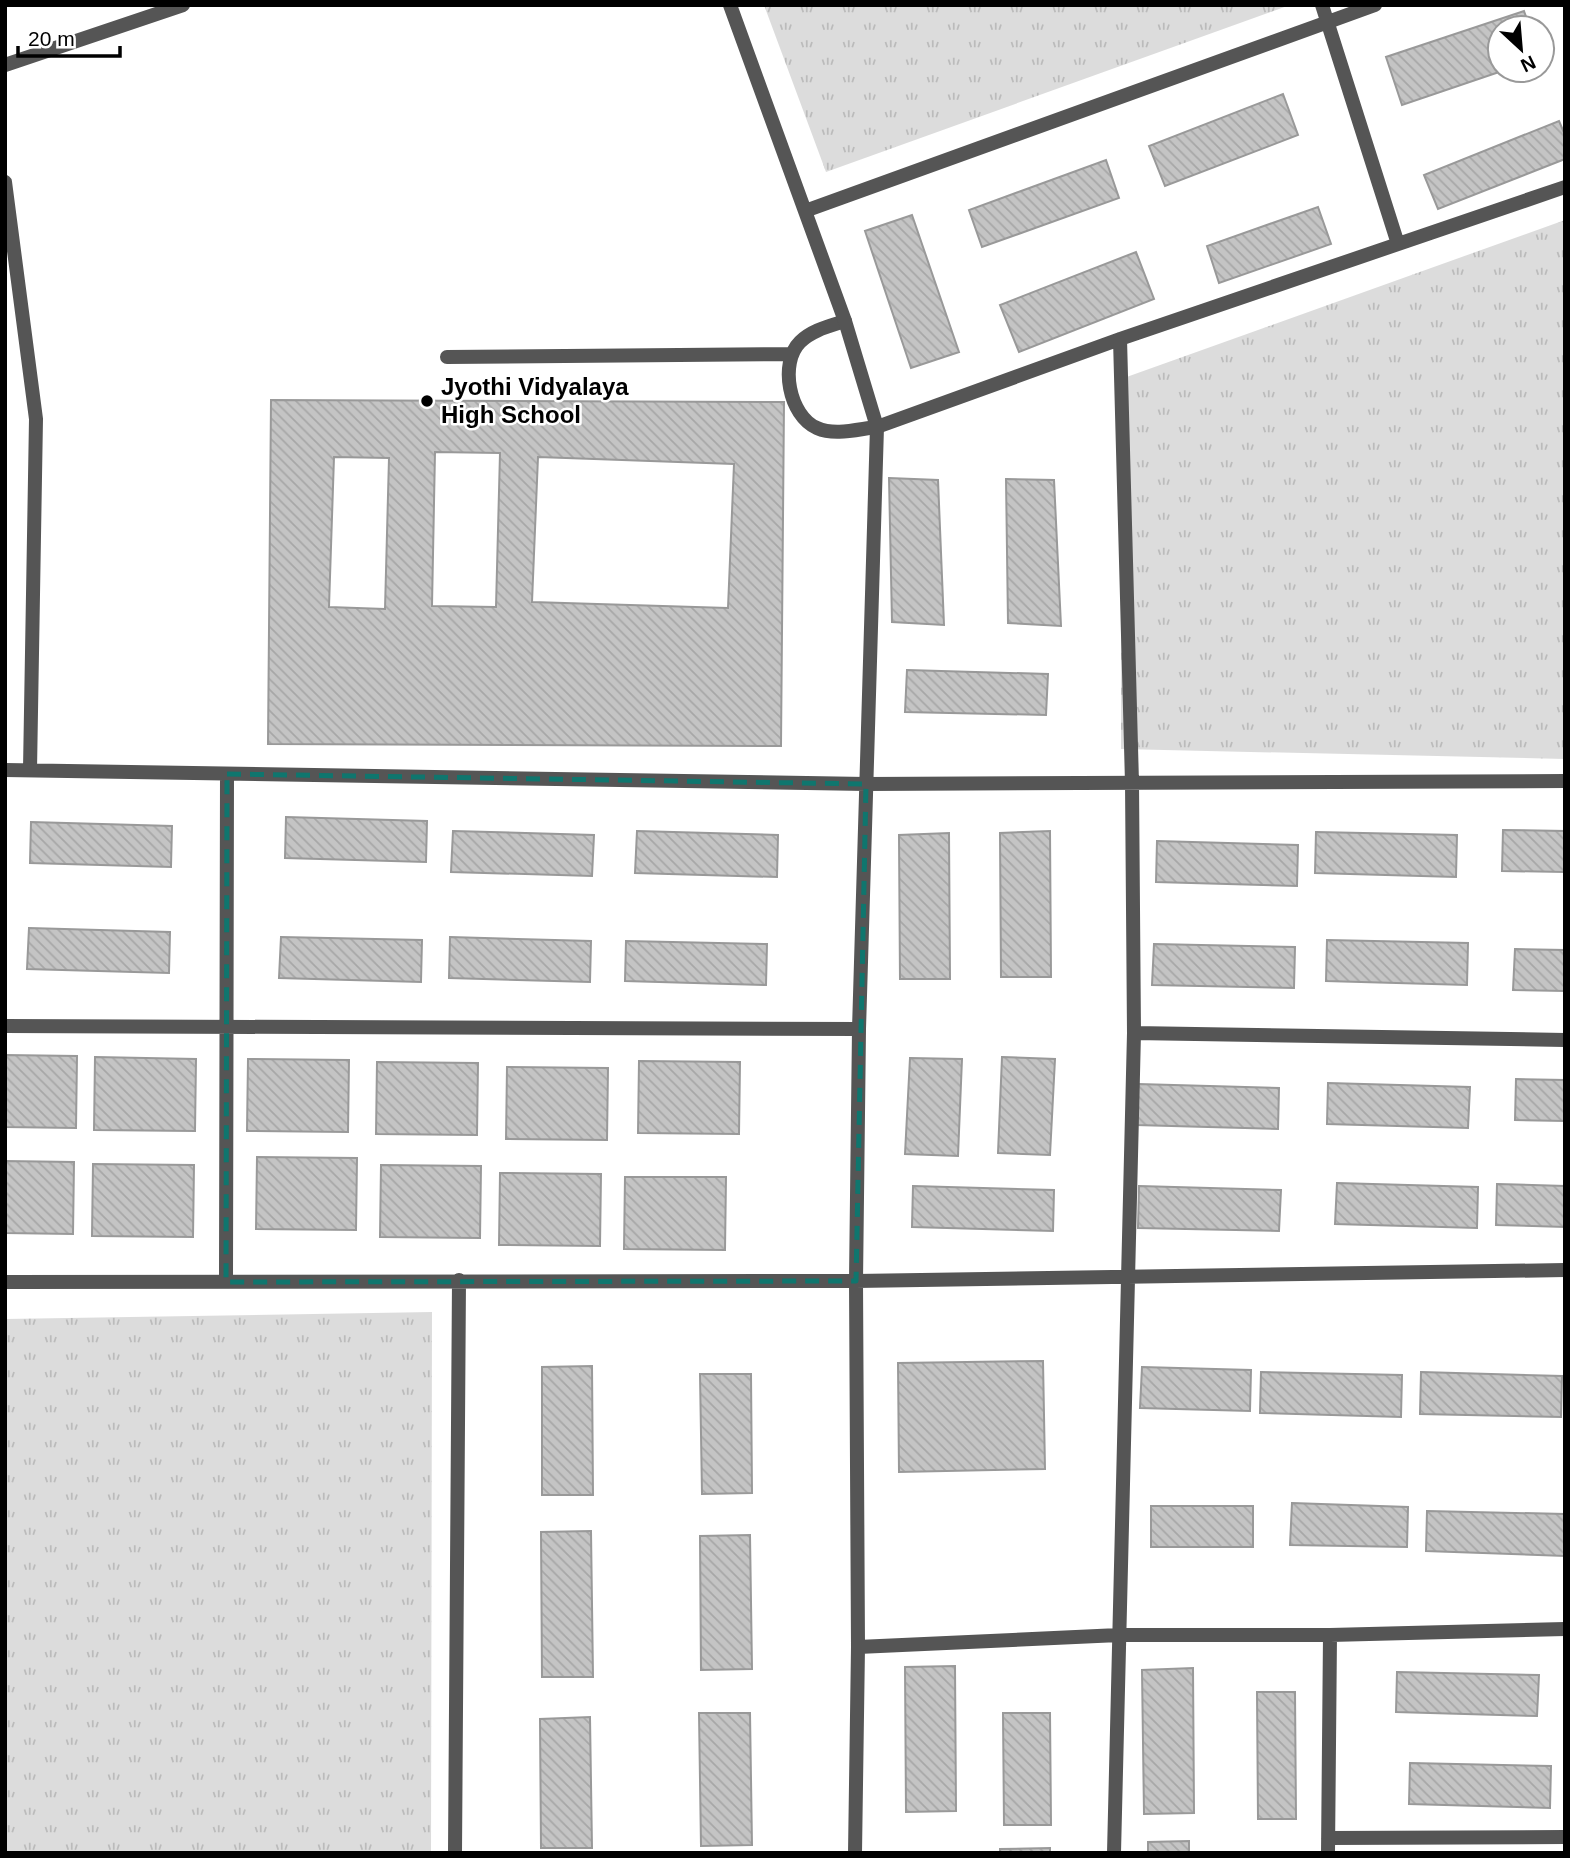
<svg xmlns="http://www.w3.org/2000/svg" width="1570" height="1858" font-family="Helvetica,sans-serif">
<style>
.grass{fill:url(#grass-tufts)}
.building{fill:url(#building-back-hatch);stroke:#999;stroke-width:2;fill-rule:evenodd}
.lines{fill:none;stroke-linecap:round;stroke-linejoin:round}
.service{stroke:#555;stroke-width:14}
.minor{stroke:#555;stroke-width:14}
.marked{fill:none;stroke:#0f766e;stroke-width:5;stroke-dasharray:14 9;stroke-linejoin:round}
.poi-dot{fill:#000;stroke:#fff;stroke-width:2.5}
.labels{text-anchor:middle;stroke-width:5;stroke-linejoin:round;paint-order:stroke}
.poi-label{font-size:24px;font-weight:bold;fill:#000;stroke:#fff;text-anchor:start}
</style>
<defs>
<pattern id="grass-tufts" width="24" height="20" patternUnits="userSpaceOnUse" patternTransform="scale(1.75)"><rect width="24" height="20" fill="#dcdcdc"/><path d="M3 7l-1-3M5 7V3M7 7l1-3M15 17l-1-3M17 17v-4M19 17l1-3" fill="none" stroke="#bbb"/></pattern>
<pattern id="building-back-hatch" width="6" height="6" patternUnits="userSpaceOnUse" patternTransform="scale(1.75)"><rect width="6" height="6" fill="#c4c4c4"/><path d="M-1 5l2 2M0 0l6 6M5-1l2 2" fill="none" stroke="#a7a7a7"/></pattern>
</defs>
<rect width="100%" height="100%" fill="#fff"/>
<path class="grass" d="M 764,5 L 1290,5 L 826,172 Z
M 1565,220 L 1565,759 L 1121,749 L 1121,379 Z
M 432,1312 L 431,1853 L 5,1853 L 5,1319 Z"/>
<path class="building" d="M 1524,11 L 1530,28 L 1500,28 L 1500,70 L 1505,70 L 1402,105 L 1386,57 Z
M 1283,94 L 1298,135 L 1165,186 L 1149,146 Z
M 1559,121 L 1565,135 L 1565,159 L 1438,209 L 1424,175 Z
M 1106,160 L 1119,198 L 982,247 L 969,210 Z
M 1318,207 L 1331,244 L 1219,283 L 1207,246 Z
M 912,215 L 959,352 L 911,368 L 865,231 Z
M 1136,252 L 1154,299 L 1019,352 L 1000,305 Z
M 271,400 L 784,402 L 781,746 L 268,744 ZM 435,452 L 500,453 L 496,607 L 432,606 ZM 334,457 L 389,458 L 385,609 L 329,607 ZM 538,457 L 734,464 L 728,608 L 532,602 Z
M 889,478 L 938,480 L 944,625 L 892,622 Z
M 1006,479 L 1054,480 L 1061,626 L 1008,623 Z
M 907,670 L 1048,674 L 1046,715 L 905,712 Z
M 286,817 L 427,821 L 426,862 L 285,858 Z
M 31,822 L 172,826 L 171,867 L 30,863 Z
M 1503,830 L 1565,831 L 1565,872 L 1502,871 Z
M 453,831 L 594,835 L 592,876 L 451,872 Z
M 637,831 L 778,835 L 777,877 L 635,873 Z
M 1050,831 L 1051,977 L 1001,977 L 1000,833 Z
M 1316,832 L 1457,835 L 1456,877 L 1315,873 Z
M 949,833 L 950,979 L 900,979 L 899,835 Z
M 1157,841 L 1298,845 L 1297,886 L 1156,882 Z
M 29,928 L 170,932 L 169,973 L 27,969 Z
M 281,937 L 422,940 L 421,982 L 279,978 Z
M 450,937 L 591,941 L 590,982 L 449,978 Z
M 1327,940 L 1468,943 L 1467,985 L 1326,981 Z
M 626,941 L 767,944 L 766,985 L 625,981 Z
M 1154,944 L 1295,947 L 1294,988 L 1152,985 Z
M 1515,949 L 1565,950 L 1565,991 L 1513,990 Z
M 5,1055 L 77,1056 L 76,1128 L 5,1127 Z
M 95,1057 L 196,1059 L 195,1131 L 94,1130 Z
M 1002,1057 L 1055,1059 L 1050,1155 L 998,1153 Z
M 910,1058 L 962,1059 L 958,1156 L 905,1154 Z
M 248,1059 L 349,1060 L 348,1132 L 247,1131 Z
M 639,1061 L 740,1062 L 739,1134 L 638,1133 Z
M 377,1062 L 478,1063 L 477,1135 L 376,1134 Z
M 507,1067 L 608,1068 L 607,1140 L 506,1139 Z
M 1516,1079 L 1565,1080 L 1565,1121 L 1515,1120 Z
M 1328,1083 L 1470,1087 L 1468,1128 L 1327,1124 Z
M 1138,1084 L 1279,1088 L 1278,1129 L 1136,1125 Z
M 257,1157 L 357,1158 L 356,1230 L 256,1229 Z
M 5,1161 L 74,1162 L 73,1234 L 5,1233 Z
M 93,1164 L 194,1165 L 193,1237 L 92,1236 Z
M 381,1165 L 481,1166 L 480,1238 L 380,1237 Z
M 500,1173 L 601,1174 L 600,1246 L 499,1245 Z
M 625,1177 L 726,1177 L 725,1250 L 624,1249 Z
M 1337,1183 L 1478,1187 L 1477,1228 L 1335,1224 Z
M 1497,1184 L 1565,1186 L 1565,1227 L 1496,1225 Z
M 913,1186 L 1054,1190 L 1053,1231 L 912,1227 Z
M 1139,1186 L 1281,1190 L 1279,1231 L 1138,1228 Z
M 1043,1361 L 1045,1469 L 899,1472 L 898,1363 Z
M 592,1366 L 593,1495 L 542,1495 L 542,1367 Z
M 1142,1367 L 1251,1370 L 1250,1411 L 1140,1408 Z
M 1261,1372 L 1402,1375 L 1401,1417 L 1260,1413 Z
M 1421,1372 L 1562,1376 L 1561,1417 L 1420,1414 Z
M 700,1374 L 751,1374 L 752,1493 L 702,1494 Z
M 1292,1503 L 1408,1507 L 1407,1547 L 1290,1545 Z
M 1151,1506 L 1253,1506 L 1253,1547 L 1151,1547 Z
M 1427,1511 L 1565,1514 L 1565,1556 L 1426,1551 Z
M 591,1531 L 593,1677 L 542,1677 L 541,1532 Z
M 750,1535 L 752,1669 L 701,1670 L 700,1536 Z
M 955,1666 L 956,1811 L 906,1812 L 905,1667 Z
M 1193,1668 L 1194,1813 L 1144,1814 L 1142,1670 Z
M 1397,1672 L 1539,1675 L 1537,1716 L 1396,1712 Z
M 1257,1692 L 1295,1692 L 1296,1819 L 1258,1819 Z
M 699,1713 L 750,1713 L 752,1845 L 701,1846 Z
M 1003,1713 L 1050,1713 L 1051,1825 L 1004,1825 Z
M 590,1717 L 592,1848 L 541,1848 L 540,1719 Z
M 1410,1763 L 1551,1766 L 1550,1808 L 1409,1804 Z
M 1189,1841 L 1189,1853 L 1148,1853 L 1148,1842 Z
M 1050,1848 L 1050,1853 L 1000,1853 L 1000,1849 Z"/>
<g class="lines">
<path class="service" d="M 845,321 C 830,326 812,330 800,342 C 779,363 789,416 817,428 C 835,436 858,429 877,427
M 447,357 L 792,354"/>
<path class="minor" d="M 730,5 L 845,321 L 877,427 L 859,1029 L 856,1281 L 858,1647 L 855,1853
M 1322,5 L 1398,244
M 5,65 L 183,5
M 5,182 L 36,419 L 30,770
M 805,211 L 1375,5
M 877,427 L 1120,339 L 1565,187
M 5,770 L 866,784 L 1565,781
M 5,1026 L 859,1029
M 1134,1033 L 1565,1040
M 5,1282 L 856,1281 L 1565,1270
M 226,1282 L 227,774
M 858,1647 L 1119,1635 L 1330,1635 L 1565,1629
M 1328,1838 L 1565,1837
M 455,1853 L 459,1280
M 1114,1853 L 1134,1033 L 1132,783 L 1120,339
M 1328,1853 L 1330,1635"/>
</g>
<path class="marked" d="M 227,774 L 866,784 L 856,1281 L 226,1282 Z"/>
<circle class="poi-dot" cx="427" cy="401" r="7"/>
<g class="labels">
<g class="poi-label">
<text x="441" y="395">Jyothi Vidyalaya<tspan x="441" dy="28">High School</tspan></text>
</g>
</g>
<rect width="1570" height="1858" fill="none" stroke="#000000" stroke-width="14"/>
<g transform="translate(1521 49) rotate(154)"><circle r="33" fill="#ffffff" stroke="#999999" stroke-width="2"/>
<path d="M0-5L12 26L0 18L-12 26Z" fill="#000000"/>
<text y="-10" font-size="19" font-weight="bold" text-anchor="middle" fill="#000000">N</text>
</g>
<path d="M18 46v10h102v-10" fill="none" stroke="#000000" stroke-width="3.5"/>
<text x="28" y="46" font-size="21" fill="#000000" stroke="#ffffff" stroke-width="5" paint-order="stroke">20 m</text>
</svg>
